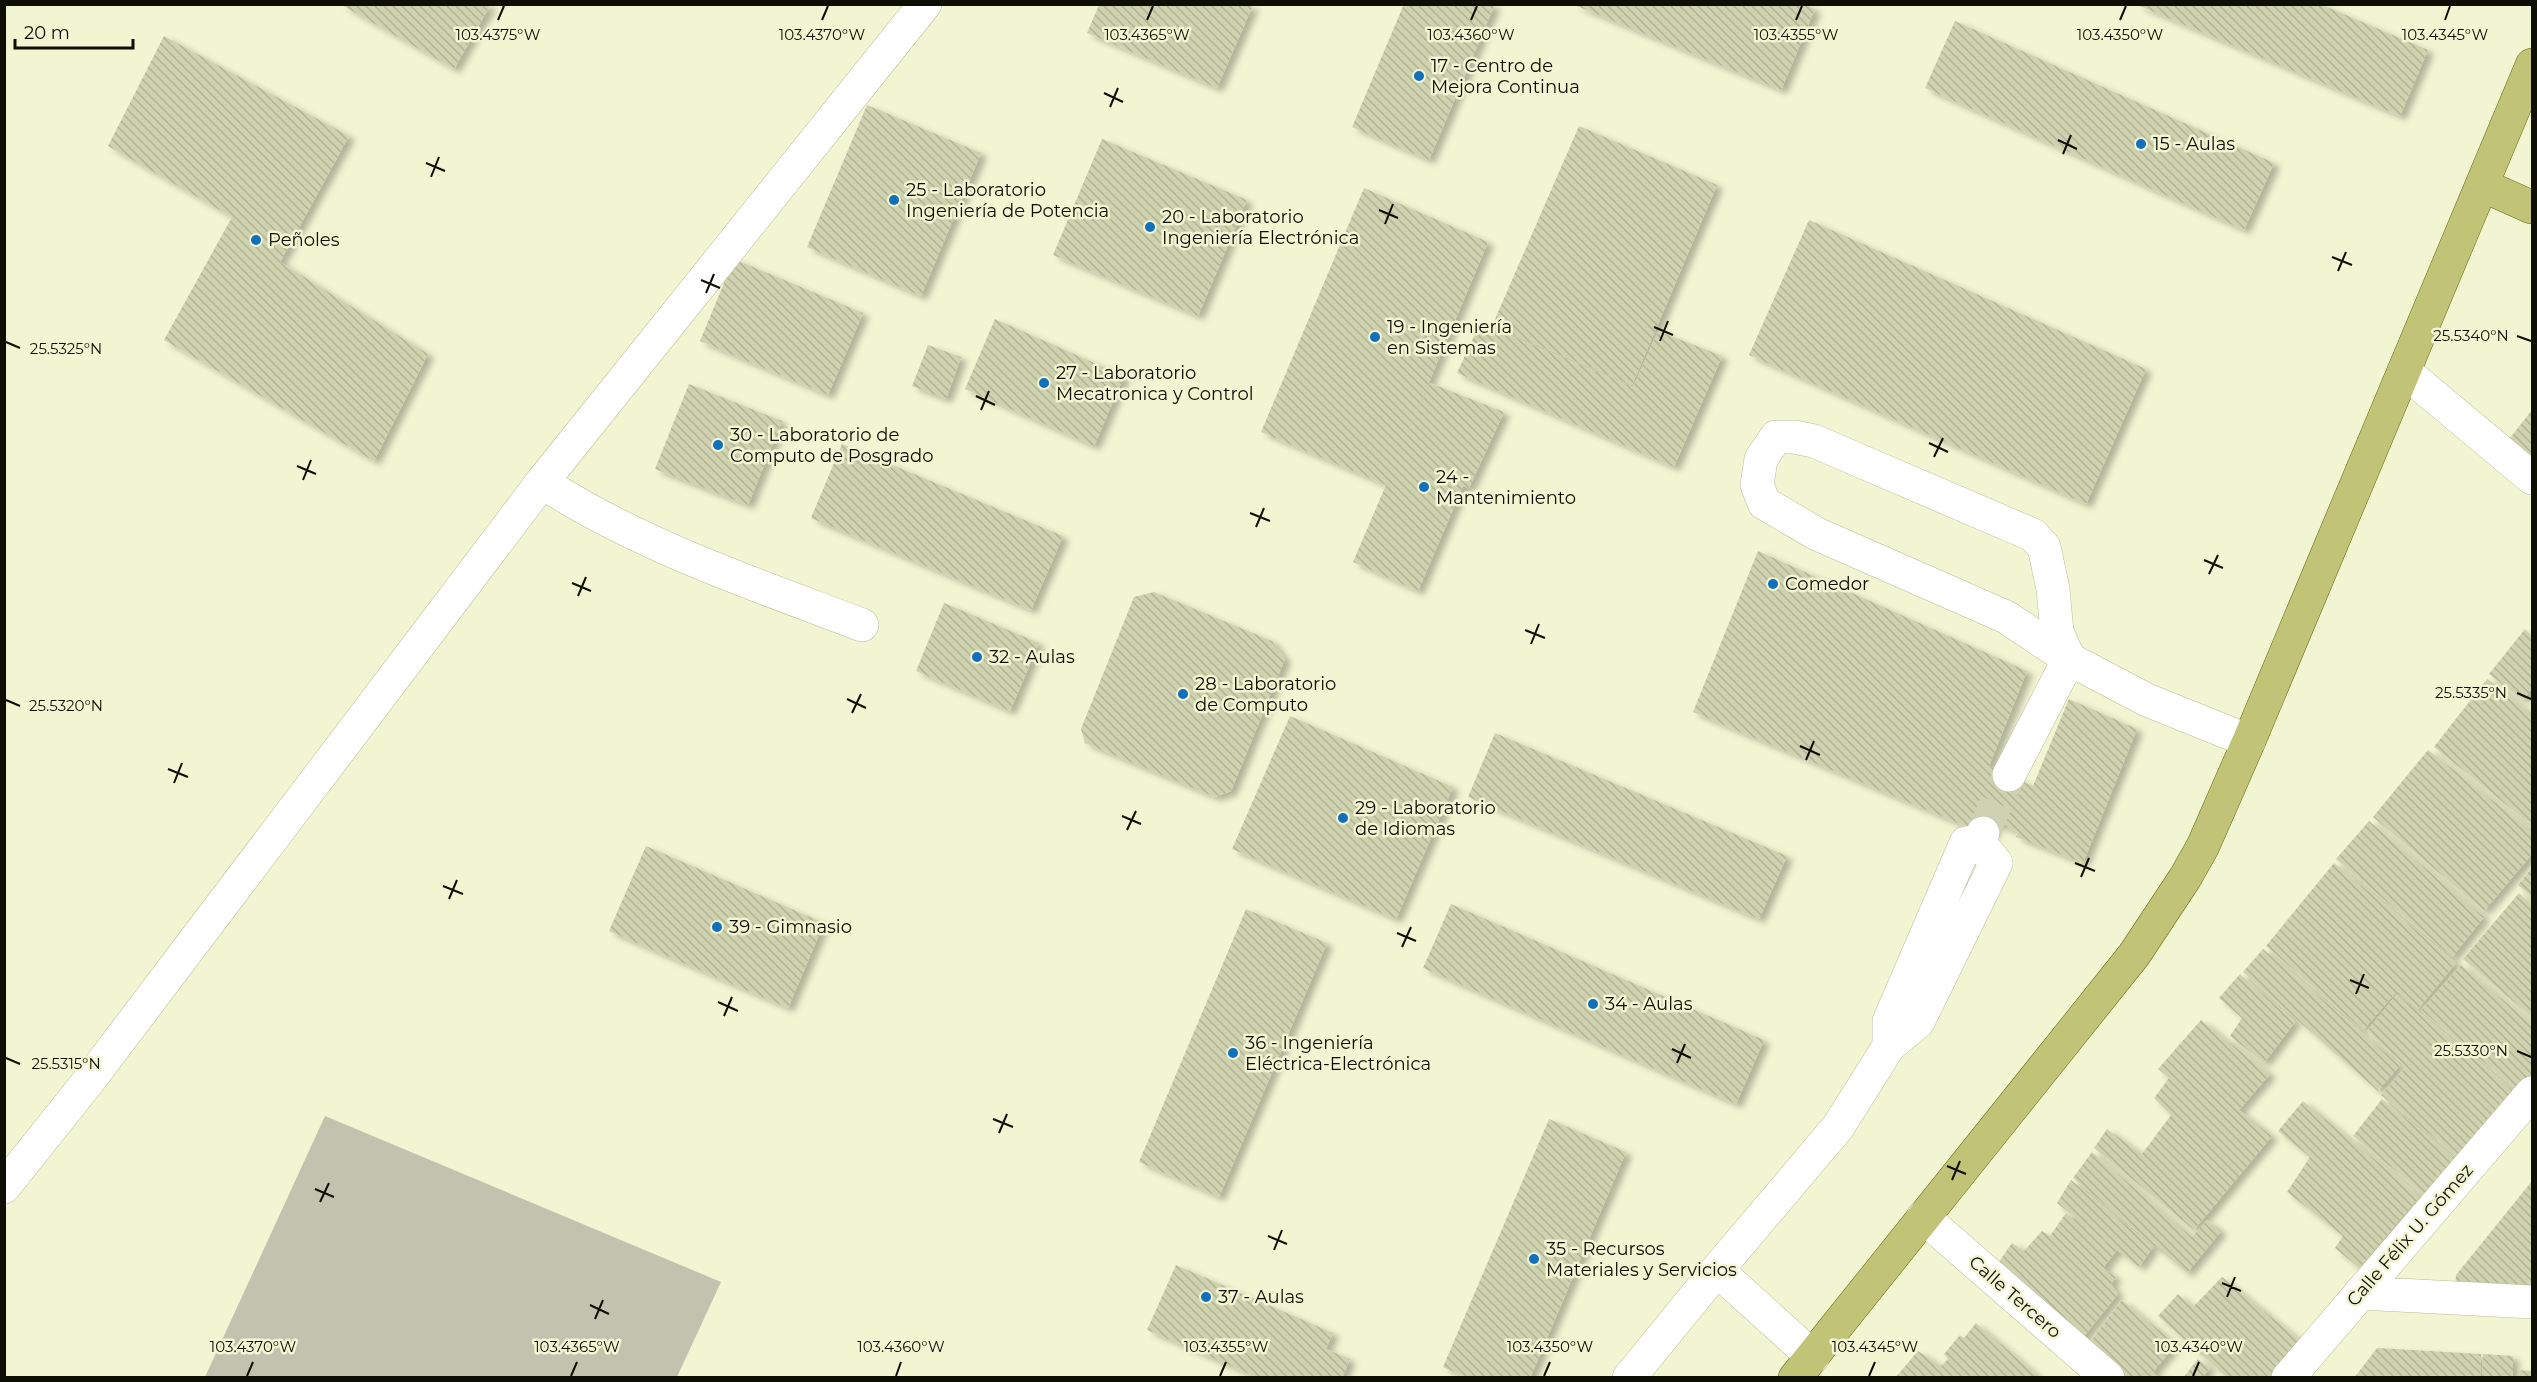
<svg xmlns="http://www.w3.org/2000/svg" width="2537" height="1382" font-family="Montserrat,sans-serif">
<style>
.garden{fill:#c1c3af}
.building{fill:url(#building-back-hatch);filter:url(#shadow)}
.lines{fill:none;stroke-linecap:round;stroke-linejoin:round}
.minor-tunnel{stroke:#cfd2b2;stroke-width:33;stroke-dasharray:33 16;stroke-linecap:butt}
.minor-casing{stroke:#b9bc9a;stroke-width:34}
.major-casing{stroke:#676a14;stroke-width:34}
.minor{stroke:#fff;stroke-width:33}
.major{stroke:#c1c377;stroke-width:33}
.ticks{fill:none;stroke:#0d0e04;stroke-width:2}
.poi-dot{fill:#1070bc;stroke:#f1f5d1;stroke-width:2}
.labels{text-anchor:middle;stroke-width:5;stroke-linejoin:round;paint-order:stroke}
.poi-label{font-size:18px;fill:#0d0e04;stroke:#f1f5d1;text-anchor:start}
.street-label{font-size:18px;fill:#0d0e04;stroke:#f1f5d1}
.ticks-label{font-size:15px;text-anchor:middle;fill:#0d0e04;stroke:#f1f5d1;stroke-width:5;stroke-linejoin:round;paint-order:stroke}
</style>
<defs>
<pattern id="building-back-hatch" width="6" height="6" patternUnits="userSpaceOnUse" patternTransform="scale(1.5)"><rect width="6" height="6" fill="#cfd2af"/><path d="M-1 5l2 2M0 0l6 6M5-1l2 2" fill="none" stroke="#b1b395"/></pattern>
<filter id="shadow"><feDropShadow dx="6" dy="4" stdDeviation="3" flood-color="#0004"/></filter>
</defs>
<rect width="100%" height="100%" fill="#f1f5d1"/>
<path class="garden" d="M 325,1116 L 721,1282 L 677,1377 L 205,1377 Z"/>
<path class="building" d="M 340,4 L 491,4 L 454,69 Z
M 1404,4 L 1495,4 L 1429,160 L 1352,127 Z
M 1572,4 L 1804,4 L 1815,9 L 1781,90 Z
M 2135,4 L 2320,4 L 2428,50 L 2400,116 Z
M 1099,5 L 1253,5 L 1217,88 L 1087,33 Z
M 1955,21 L 2274,163 L 2244,230 L 1925,88 Z
M 164,36 L 349,136 L 280,262 L 428,354 L 374,461 L 164,340 L 232,217 L 108,146 Z
M 867,105 L 981,153 L 921,296 L 807,247 Z
M 1579,126 L 1717,185 L 1632,385 L 1492,326 Z
M 1102,139 L 1247,200 L 1198,316 L 1053,255 Z
M 1364,188 L 1488,242 L 1389,477 L 1430,383 L 1504,412 L 1469,488 L 1463,486 L 1418,591 L 1353,562 L 1386,485 L 1261,432 Z
M 1809,220 L 2146,369 L 2086,504 L 1749,355 Z
M 734,259 L 863,313 L 828,395 L 700,341 Z
M 995,319 L 1124,376 L 1094,446 L 965,389 Z
M 1480,323 L 1633,387 L 1658,331 L 1722,356 L 1674,467 L 1457,373 Z
M 928,345 L 961,357 L 946,399 L 912,386 Z
M 689,384 L 782,421 L 748,505 L 655,469 Z
M 2532,410 L 2532,458 L 2510,438 Z
M 842,444 L 1063,536 L 1031,610 L 811,518 Z
M 1758,551 L 2027,671 L 1989,766 L 2033,786 L 2069,699 L 2137,729 L 2083,863 L 2016,837 L 2018,832 L 1997,824 L 1991,837 L 1693,712 Z
M 1154,592 L 1272,641 L 1285,659 L 1231,791 L 1215,797 L 1085,743 L 1081,729 L 1134,597 Z
M 944,603 L 1039,643 L 1010,711 L 916,671 Z
M 2525,629 L 2532,636 L 2532,688 L 2523,700 L 2489,674 Z
M 2487,679 L 2532,714 L 2532,819 L 2529,823 L 2434,747 Z
M 1290,716 L 1453,787 L 1396,919 L 1232,849 Z
M 1495,733 L 1787,856 L 1759,919 L 1468,797 Z
M 2428,750 L 2532,831 L 2532,854 L 2484,911 L 2373,817 Z
M 2369,821 L 2484,917 L 2452,957 L 2336,859 Z
M 646,846 L 824,923 L 788,1008 L 609,931 Z
M 2334,863 L 2456,963 L 2418,1009 L 2397,991 L 2363,1030 L 2266,946 Z
M 2532,868 L 2532,897 L 2518,885 Z
M 2519,893 L 2532,905 L 2532,1017 L 2463,959 Z
M 1451,904 L 1764,1040 L 1736,1104 L 1423,968 Z
M 1246,909 L 1327,943 L 1219,1197 L 1139,1162 Z
M 2263,949 L 2400,1065 L 2378,1091 L 2243,972 Z
M 2461,965 L 2532,1024 L 2532,1078 L 2520,1092 L 2421,1010 Z
M 2240,974 L 2295,1022 L 2264,1063 L 2230,1036 L 2242,1018 L 2219,998 Z
M 2397,994 L 2517,1094 L 2462,1160 L 2381,1095 L 2406,1067 L 2367,1031 Z
M 2201,1020 L 2270,1074 L 2239,1110 L 2272,1136 L 2194,1230 L 2094,1148 L 2107,1129 L 2142,1154 L 2171,1115 L 2154,1098 L 2169,1078 L 2158,1069 Z
M 2382,1099 L 2459,1162 L 2426,1196 L 2353,1136 Z
M 2303,1101 L 2420,1196 L 2359,1268 L 2335,1248 L 2343,1236 L 2287,1192 L 2310,1157 L 2278,1131 Z
M 1549,1119 L 1626,1152 L 1530,1378 L 1467,1378 L 1443,1367 Z
M 2092,1152 L 2192,1237 L 2207,1220 L 2221,1231 L 2187,1273 L 2073,1178 Z
M 2071,1180 L 2153,1247 L 2139,1267 L 2117,1250 L 2103,1268 L 2116,1277 L 2111,1284 L 2118,1294 L 2077,1345 L 1994,1269 L 2012,1243 L 2024,1251 L 2042,1231 L 2050,1236 L 2066,1213 L 2114,1248 L 2057,1203 Z
M 2532,1181 L 2532,1298 L 2455,1294 L 2456,1275 Z
M 1176,1265 L 1333,1333 L 1326,1349 L 1350,1359 L 1342,1378 L 1259,1378 L 1147,1330 Z
M 2222,1277 L 2306,1345 L 2277,1378 L 2228,1378 L 2158,1316 L 2178,1294 L 2193,1307 Z
M 2122,1300 L 2176,1344 L 2153,1372 L 2159,1378 L 2116,1378 L 2084,1350 Z
M 1976,1323 L 2036,1374 L 2033,1378 L 1895,1378 L 1918,1351 L 1941,1366 L 1948,1359 L 1944,1354 L 1960,1335 L 1964,1338 Z
M 2377,1348 L 2481,1354 L 2480,1378 L 2354,1378 Z
M 2483,1354 L 2513,1356 L 2513,1378 L 2482,1378 Z
M 2198,1359 L 2210,1368 L 2202,1378 L 2183,1378 Z
M 2520,1370 L 2532,1371 L 2532,1378 L 2520,1378 Z"/>
<g class="lines">
<path class="minor-tunnel" d="M 1983,833 L 2009,775"/>
<defs>
<path id="minor" d="M 2404,371 L 2532,478
M 1776,437 L 1794,437 L 1814,441 L 2033,535 L 2044,547 L 2053,589 L 2057,632 L 2069,659 L 2006,617 L 1817,534 L 1764,503 L 1757,485 L 1761,459 Z
M 542,482 C 636,544 757,585 862,625
M 2009,775 L 2069,659 L 2147,700 L 2249,741
M 1889,1046 L 1918,1022 L 1996,863 L 1978,841
M 4,1187 L 87,1083 L 542,482 L 925,4
M 1923,1217 L 2108,1378
M 2360,1293 L 2532,1302
M 1813,1357 L 1717,1270 L 1838,1127 L 1889,1046 L 1889,1021 L 1966,843 L 1978,841 L 1983,833
M 1629,1378 L 1717,1270
M 2288,1378 L 2532,1093"/>
<path id="major" d="M 2482,185 L 2531,207
M 1795,1378 L 2134,955 L 2185,878 L 2203,846 L 2249,741 L 2532,65"/>
</defs>
<use href="#minor" class="minor-casing"/>
<use href="#major" class="major-casing"/>
<use href="#minor" class="minor"/>
<use href="#major" class="major"/>
</g>
<path class="ticks" d="M 498,20 L 504,6M 822,20 L 828,6M 1147,20 L 1153,6M 1471,20 L 1477,6M 1796,20 L 1802,6M 2120,20 L 2126,6M 2445,20 L 2450,6M 1104,93 L 1123,102M 1110,107 L 1118,88M 2058,140 L 2077,149M 2063,154 L 2071,135M 426,163 L 445,171M 431,177 L 439,157M 1379,210 L 1398,218M 1385,224 L 1393,204M 2332,257 L 2352,265M 2338,271 L 2346,252M 701,280 L 720,288M 706,293 L 714,274M 1654,327 L 1673,335M 2517,336 L 2531,341M 1660,341 L 1668,321M 6,342 L 20,348M 976,396 L 995,405M 981,410 L 989,391M 1929,443 L 1948,452M 1934,457 L 1943,438M 297,466 L 316,474M 303,480 L 311,460M 1250,513 L 1270,521M 1256,527 L 1264,508M 2204,560 L 2223,568M 2209,574 L 2218,555M 572,583 L 591,591M 578,596 L 586,577M 1525,630 L 1545,638M 1531,644 L 1539,624M 2517,693 L 2531,699M 847,699 L 866,708M 6,700 L 20,706M 852,713 L 861,694M 1800,746 L 1820,755M 1806,760 L 1814,741M 168,769 L 188,777M 174,783 L 182,763M 1122,816 L 1141,824M 1127,830 L 1136,811M 2075,863 L 2095,871M 2081,877 L 2089,858M 443,886 L 463,894M 449,899 L 457,880M 1397,933 L 1416,941M 1402,947 L 1411,927M 2350,980 L 2369,988M 2356,994 L 2364,974M 718,1002 L 738,1011M 724,1016 L 732,997M 1672,1049 L 1691,1058M 2517,1051 L 2531,1057M 6,1058 L 20,1064M 1677,1063 L 1685,1044M 993,1119 L 1013,1127M 999,1133 L 1007,1114M 1947,1166 L 1966,1174M 1952,1180 L 1960,1161M 315,1189 L 334,1197M 320,1202 L 329,1183M 1268,1236 L 1287,1244M 1274,1250 L 1282,1230M 2222,1283 L 2241,1291M 2227,1297 L 2235,1277M 590,1305 L 609,1314M 595,1319 L 603,1300M 247,1376 L 253,1362M 571,1376 L 577,1362M 896,1376 L 901,1362M 1220,1376 L 1226,1362M 1544,1376 L 1550,1362M 1869,1376 L 1875,1362M 2193,1376 L 2199,1362"/>
<g class="poi-dot">
<circle cx="1419" cy="76" r="6"/>
<circle cx="2141" cy="144" r="6"/>
<circle cx="894" cy="200" r="6"/>
<circle cx="1150" cy="227" r="6"/>
<circle cx="256" cy="240" r="6"/>
<circle cx="1375" cy="337" r="6"/>
<circle cx="1044" cy="383" r="6"/>
<circle cx="718" cy="445" r="6"/>
<circle cx="1424" cy="487" r="6"/>
<circle cx="1773" cy="584" r="6"/>
<circle cx="977" cy="657" r="6"/>
<circle cx="1183" cy="694" r="6"/>
<circle cx="1343" cy="818" r="6"/>
<circle cx="717" cy="927" r="6"/>
<circle cx="1593" cy="1004" r="6"/>
<circle cx="1233" cy="1053" r="6"/>
<circle cx="1534" cy="1259" r="6"/>
<circle cx="1206" cy="1297" r="6"/>
</g>
<g class="labels">
<g class="poi-label">
<text x="1431" y="72">17 - Centro de<tspan x="1431" dy="21">Mejora Continua</tspan></text>
<text x="2153" y="150">15 - Aulas</text>
<text x="906" y="196">25 - Laboratorio<tspan x="906" dy="21">Ingeniería de Potencia</tspan></text>
<text x="1162" y="223">20 - Laboratorio<tspan x="1162" dy="21">Ingeniería Electrónica</tspan></text>
<text x="268" y="246">Peñoles</text>
<text x="1387" y="333">19 - Ingeniería<tspan x="1387" dy="21">en Sistemas</tspan></text>
<text x="1056" y="379">27 - Laboratorio<tspan x="1056" dy="21">Mecatronica y Control</tspan></text>
<text x="730" y="441">30 - Laboratorio de<tspan x="730" dy="21">Computo de Posgrado</tspan></text>
<text x="1436" y="483">24 -<tspan x="1436" dy="21">Mantenimiento</tspan></text>
<text x="1785" y="590">Comedor</text>
<text x="989" y="663">32 - Aulas</text>
<text x="1195" y="690">28 - Laboratorio<tspan x="1195" dy="21">de Computo</tspan></text>
<text x="1355" y="814">29 - Laboratorio<tspan x="1355" dy="21">de Idiomas</tspan></text>
<text x="729" y="933">39 - Gimnasio</text>
<text x="1605" y="1010">34 - Aulas</text>
<text x="1245" y="1049">36 - Ingeniería<tspan x="1245" dy="21">Eléctrica-Electrónica</tspan></text>
<text x="1546" y="1255">35 - Recursos<tspan x="1546" dy="21">Materiales y Servicios</tspan></text>
<text x="1218" y="1303">37 - Aulas</text>
</g>
<g class="street-label">
<text transform="translate(2410 1235) rotate(-49)" y="6">Calle Félix U. Gómez</text>
<text transform="translate(2015 1297) rotate(41)" y="6">Calle Tercero</text>
</g>
</g>
<g class="ticks-label">
<text x="498" y="40">103.4375°W</text>
<text x="822" y="40">103.4370°W</text>
<text x="1147" y="40">103.4365°W</text>
<text x="1471" y="40">103.4360°W</text>
<text x="1796" y="40">103.4355°W</text>
<text x="2120" y="40">103.4350°W</text>
<text x="2445" y="40">103.4345°W</text>
<text x="2471" y="341">25.5340°N</text>
<text x="66" y="354">25.5325°N</text>
<text x="2471" y="698">25.5335°N</text>
<text x="66" y="711">25.5320°N</text>
<text x="2471" y="1056">25.5330°N</text>
<text x="66" y="1069">25.5315°N</text>
<text x="253" y="1352">103.4370°W</text>
<text x="577" y="1352">103.4365°W</text>
<text x="901" y="1352">103.4360°W</text>
<text x="1226" y="1352">103.4355°W</text>
<text x="1550" y="1352">103.4350°W</text>
<text x="1875" y="1352">103.4345°W</text>
<text x="2199" y="1352">103.4340°W</text>
</g>
<rect width="2537" height="1382" fill="none" stroke="#0d0e04" stroke-width="12"/>
<path d="M15 39v9h118v-9" fill="none" stroke="#0d0e04" stroke-width="3"/>
<text x="24" y="39" font-size="18" fill="#0d0e04" stroke="#f1f5d1" stroke-width="4.5" paint-order="stroke">20 m</text>
</svg>
